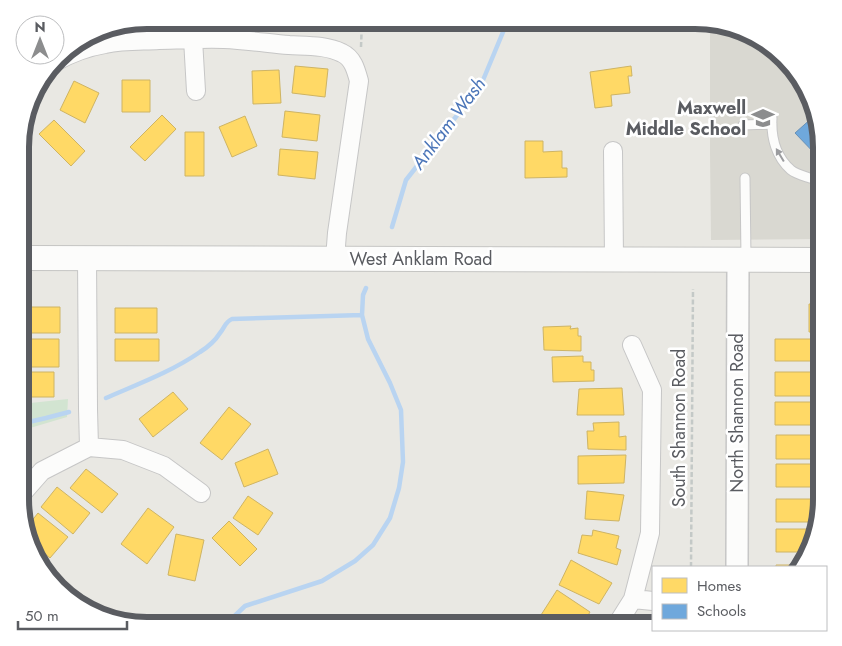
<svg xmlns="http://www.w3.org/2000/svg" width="842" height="646" font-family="Jost,sans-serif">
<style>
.education{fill:#d9d8d1}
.green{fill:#d2e4d1}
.homes{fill:#ffd966;stroke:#ceb464}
.schools{fill:#6fa8dc;stroke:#6991b7}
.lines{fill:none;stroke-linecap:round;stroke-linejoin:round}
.stream{stroke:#b9d4f1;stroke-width:4.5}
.service-casing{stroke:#c6c6c6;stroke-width:11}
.minor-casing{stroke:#c6c6c6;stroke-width:20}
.tertiary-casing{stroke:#c6c6c6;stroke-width:24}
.secondary-casing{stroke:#c5c5c3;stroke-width:26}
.path{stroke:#c4c9c7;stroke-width:2.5;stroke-dasharray:5 2.5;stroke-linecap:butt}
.service{stroke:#fcfcfb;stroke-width:9}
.minor{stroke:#fcfcfb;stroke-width:18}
.tertiary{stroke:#fcfcfb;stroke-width:21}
.secondary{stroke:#fcfcfb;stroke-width:24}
.oneway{fill:#9b9c9f}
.labels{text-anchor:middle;stroke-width:5;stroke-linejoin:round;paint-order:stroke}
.poi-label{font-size:18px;font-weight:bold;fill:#5a5c61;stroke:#fff;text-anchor:end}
.street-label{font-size:18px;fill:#5a5c61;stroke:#fff}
.water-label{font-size:19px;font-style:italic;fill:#4b75b8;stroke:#fff}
.rim{fill:none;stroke:#5a5c61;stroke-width:6}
</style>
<rect width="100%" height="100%" fill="#e9e8e3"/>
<path class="education" d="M 710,22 L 744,30 L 779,51 L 809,91 L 822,146 L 822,239 L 711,240 L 710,154 Z"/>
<path class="green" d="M 68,399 L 67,417 L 20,431 L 21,404 Z"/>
<path class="homes" d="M 295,66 L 328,69 L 325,97 L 292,93 Z
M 631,66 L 632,76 L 628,76 L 630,93 L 611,95 L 612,106 L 595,108 L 590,72 Z
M 279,70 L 281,103 L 253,104 L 252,71 Z
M 122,80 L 150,80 L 150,112 L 122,112 Z
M 74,81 L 99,93 L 85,123 L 60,110 Z
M 285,111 L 320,115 L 317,141 L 282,137 Z
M 162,115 L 176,129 L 145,161 L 130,147 Z
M 245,116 L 257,146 L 232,157 L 219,127 Z
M 54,120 L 85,151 L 71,166 L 39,134 Z
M 185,132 L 204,132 L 204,176 L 185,176 Z
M 21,136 L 29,136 L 29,180 L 21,180 Z
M 525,141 L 543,141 L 543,152 L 562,151 L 562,168 L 567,168 L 567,177 L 525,178 Z
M 280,149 L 318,152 L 315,179 L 278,175 Z
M 809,304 L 822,304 L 822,332 L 809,332 Z
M 21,307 L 60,307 L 60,333 L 21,333 Z
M 115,308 L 157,308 L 157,333 L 115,333 Z
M 571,326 L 570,329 L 578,328 L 578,336 L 581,336 L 581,351 L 544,350 L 543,327 Z
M 21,339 L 59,339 L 59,367 L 21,367 Z
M 115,339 L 159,339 L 159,361 L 115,361 Z
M 775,339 L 822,339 L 822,361 L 775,361 Z
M 583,356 L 583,362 L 591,362 L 591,370 L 594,370 L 594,381 L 553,382 L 552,357 Z
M 21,372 L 54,372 L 54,397 L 21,397 Z
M 775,372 L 822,372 L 822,396 L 775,396 Z
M 622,388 L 624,415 L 577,415 L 579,389 Z
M 173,392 L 188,409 L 153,437 L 139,419 Z
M 775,402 L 822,402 L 822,425 L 775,425 Z
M 229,407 L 251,424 L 222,460 L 200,443 Z
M 619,422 L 619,437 L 626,436 L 626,450 L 588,449 L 587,431 L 594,431 L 593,423 Z
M 776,435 L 822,435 L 822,459 L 776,459 Z
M 268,449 L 278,474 L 244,487 L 235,463 Z
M 626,455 L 624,483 L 578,484 L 578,456 Z
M 776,464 L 822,464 L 822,487 L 776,487 Z
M 86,469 L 118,494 L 102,513 L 70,488 Z
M 57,487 L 90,513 L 73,534 L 41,507 Z
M 587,491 L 624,495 L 619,521 L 585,519 Z
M 248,496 L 273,513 L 258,535 L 233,518 Z
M 776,499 L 822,499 L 822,508 L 818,522 L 776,522 Z
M 148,508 L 174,527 L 147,564 L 121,544 Z
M 38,513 L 68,537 L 50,558 L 29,541 L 26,528 Z
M 229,521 L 257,549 L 240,566 L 212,538 Z
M 776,529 L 817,529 L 812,548 L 810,552 L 776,552 Z
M 593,530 L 619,536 L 616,548 L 621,550 L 617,565 L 578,553 L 582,535 L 592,536 Z
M 176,534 L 204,540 L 195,581 L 168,575 Z
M 32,550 L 49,565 L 44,570 L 33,556 Z
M 571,560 L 612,583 L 599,604 L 559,585 Z
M 776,565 L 802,565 L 800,567 L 776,567 Z
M 557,590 L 590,612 L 582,626 L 556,626 L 541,615 Z"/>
<path class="schools" d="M 812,107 L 822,146 L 822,157 L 820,159 L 795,133 L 813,117 Z"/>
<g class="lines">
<path class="stream" d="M 392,227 L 406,180 L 481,85 L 508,20
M 106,398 C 138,384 171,372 200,352 C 208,347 215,341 220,333 C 225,327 225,322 232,319 L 362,315
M 20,424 L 46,418 L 69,412
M 224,626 L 245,606 L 322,581 L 355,561 L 373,545 L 390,518 L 399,488 L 403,462 L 401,410 L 390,383 L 368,339 L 362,315 L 363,295 L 366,288"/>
<defs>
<path id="service" d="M 772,118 C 771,137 776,157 791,170 C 796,174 804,176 810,178
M 743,125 L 772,124
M 745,178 L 746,258"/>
<path id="minor" d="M 193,39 L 196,91
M 55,62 C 71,53 87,47 105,44 C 123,40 141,41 159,40 C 180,40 202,38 224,39 C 245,40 267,43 289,45 C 306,46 326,45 342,53 C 353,58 356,70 359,81 L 337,233 L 335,259
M 613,151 L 614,259
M 87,257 L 88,409 L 89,447
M 89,447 L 123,450 L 164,466 L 201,493
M 20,496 L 42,471 L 89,447
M 633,599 L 653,601
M 616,626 L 633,599 L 650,533 L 652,390 L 632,345"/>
<path id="tertiary" d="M 737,567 L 738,260"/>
<path id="secondary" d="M 21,258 L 822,260"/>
</defs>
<use href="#service" class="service-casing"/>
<use href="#minor" class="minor-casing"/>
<use href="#tertiary" class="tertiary-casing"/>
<use href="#secondary" class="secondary-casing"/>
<path class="path" d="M 361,47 L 362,20
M 691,567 L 693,289"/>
<use href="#service" class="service"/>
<use href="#minor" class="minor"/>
<use href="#tertiary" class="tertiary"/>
<use href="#secondary" class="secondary"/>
</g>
<defs><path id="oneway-solid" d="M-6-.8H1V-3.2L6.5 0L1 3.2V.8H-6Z" transform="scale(1.25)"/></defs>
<use class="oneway" href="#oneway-solid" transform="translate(780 155) rotate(-121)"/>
<defs>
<symbol id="school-bare" viewBox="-9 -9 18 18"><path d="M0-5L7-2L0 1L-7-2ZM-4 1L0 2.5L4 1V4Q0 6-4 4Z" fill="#8c8d8e" stroke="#fff" stroke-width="2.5" paint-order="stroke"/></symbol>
</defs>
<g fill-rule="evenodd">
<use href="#school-bare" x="747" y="102" width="32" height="32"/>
</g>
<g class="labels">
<g class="poi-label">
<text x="746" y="114">Maxwell<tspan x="746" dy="21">Middle School</tspan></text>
</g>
<g class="street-label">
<text x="421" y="265">West Anklam Road</text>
<text transform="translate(737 413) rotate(-90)" y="6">North Shannon Road</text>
<text transform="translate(679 428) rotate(-90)" y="6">South Shannon Road</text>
</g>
<g class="water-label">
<text transform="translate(448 123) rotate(-53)" y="7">Anklam Wash</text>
</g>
</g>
<path d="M0 0H842V646H0ZM147 29H695A118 118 0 0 1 813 147V499A118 118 0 0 1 695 617H147A118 118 0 0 1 29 499V147A118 118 0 0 1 147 29Z" fill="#fff" fill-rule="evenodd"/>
<path class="rim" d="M147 29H695A118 118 0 0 1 813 147V499A118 118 0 0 1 695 617H147A118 118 0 0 1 29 499V147A118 118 0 0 1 147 29Z"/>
<rect x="652" y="566" width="175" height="65" fill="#ffffff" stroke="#bdbec0"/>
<rect x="662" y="578" width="25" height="15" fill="#ffd966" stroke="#bdbec0"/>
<text x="697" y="591" font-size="15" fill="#5a5c61">Homes</text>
<rect x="662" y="604" width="25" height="15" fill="#6fa8dc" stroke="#bdbec0"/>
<text x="697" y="616" font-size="15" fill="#5a5c61">Schools</text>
<g transform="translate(40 40)"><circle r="24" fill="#ffffff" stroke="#bdbec0"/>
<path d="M0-4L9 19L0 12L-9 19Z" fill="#8c8d8e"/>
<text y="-8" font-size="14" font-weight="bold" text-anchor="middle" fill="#5a5c61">N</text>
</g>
<path d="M18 621v8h109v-8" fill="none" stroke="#5a5c61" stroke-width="2.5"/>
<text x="25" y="621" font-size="15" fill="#5a5c61" stroke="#ffffff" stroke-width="4" paint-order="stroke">50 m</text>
</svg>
